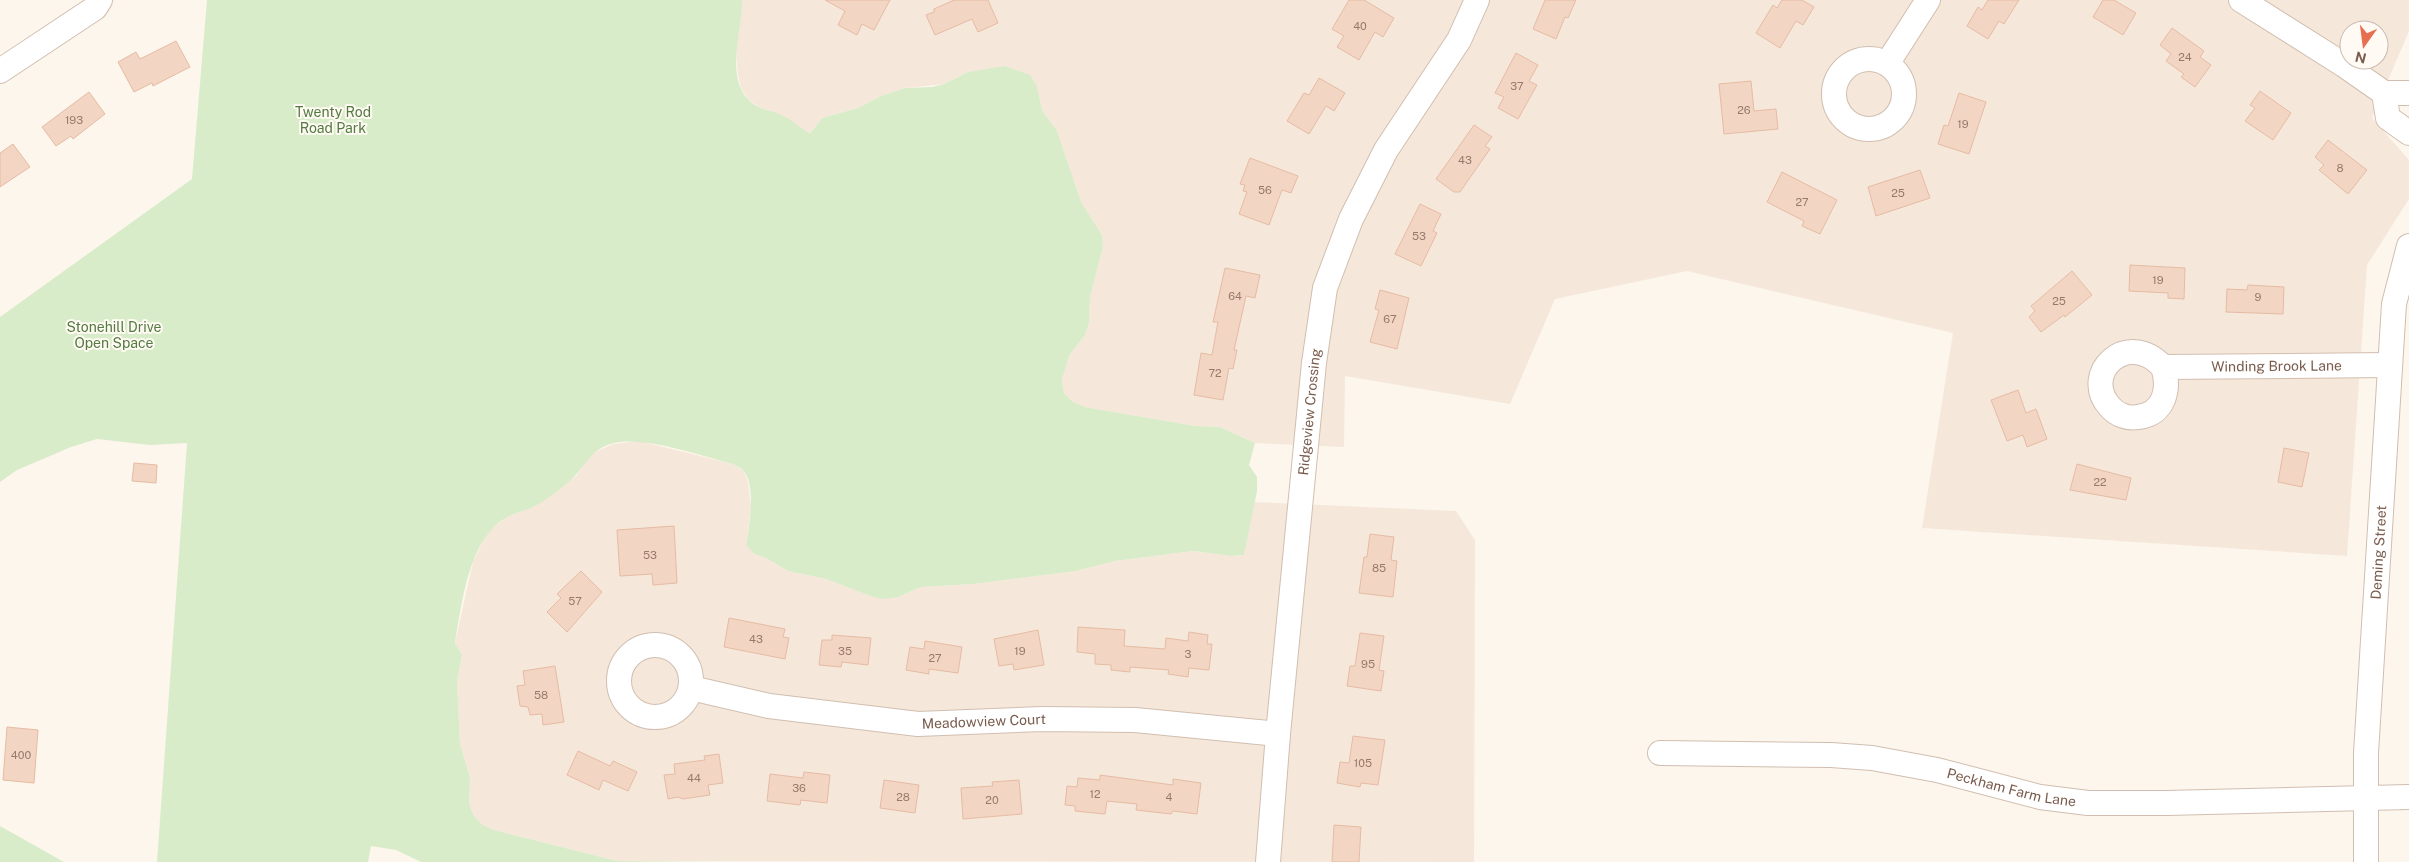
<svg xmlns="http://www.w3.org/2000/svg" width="2409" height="862" font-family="'Public Sans',sans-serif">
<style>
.residential{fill:#f5e8da;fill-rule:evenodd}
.green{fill:#d8ecc9}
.building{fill:#f3d5c3;stroke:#e6bba3}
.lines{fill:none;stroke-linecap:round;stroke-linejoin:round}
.minor-casing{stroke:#d1beb0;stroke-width:26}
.minor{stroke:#fff;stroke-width:24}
.labels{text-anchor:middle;stroke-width:4;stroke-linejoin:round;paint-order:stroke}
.number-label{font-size:11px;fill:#987a6a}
.park-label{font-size:14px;fill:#537a41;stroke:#fffaf3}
.street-label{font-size:14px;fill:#7a5c4d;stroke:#fffaf3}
</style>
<rect width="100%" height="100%" fill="#fdf6ec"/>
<path class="residential" d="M 742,0 L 2409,0 L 2409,31 L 2372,118 L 2409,160 L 2409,199 L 2367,265 L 2347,556 L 1922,528 L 1953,333 L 1687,271 L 1555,299 L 1510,404 L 1345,376 L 1344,447 L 1255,443 L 1220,427 L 1195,426 L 1085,407 L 1073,402 L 1064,393 L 1062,380 L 1069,356 L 1085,335 L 1089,323 L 1090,297 L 1103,247 L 1102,235 L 1081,203 L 1057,131 L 1042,110 L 1037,86 L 968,72 L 944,84 L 905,88 L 881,96 L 858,108 L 822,118 L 810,134 L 784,116 L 759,107 L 748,99 L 741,88 L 738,75 L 736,48 ZM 2349,30 L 2379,30 L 2379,60 L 2349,60 Z
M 639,441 L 733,464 L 744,471 L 748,482 L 751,507 L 746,545 L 754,554 L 766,558 L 788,571 L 826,579 L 873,597 L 898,597 L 921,587 L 973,584 L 1076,571 L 1115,561 L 1193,551 L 1231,556 L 1244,555 L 1254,502 L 1456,511 L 1475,540 L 1474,862 L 617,861 L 494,830 L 483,825 L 474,816 L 469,804 L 470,778 L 460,743 L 457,681 L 462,655 L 455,643 L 473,562 L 487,533 L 506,517 L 535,506 L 576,476 L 591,454 L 613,444 Z"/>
<path class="green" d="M 207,0 L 742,0 C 743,32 720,87 759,107 C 767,111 776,112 784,116 C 793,121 801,128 810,134 L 822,118 L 858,108 L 881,96 L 905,88 L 932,87 L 944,84 L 968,72 L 1005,66 L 1030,75 L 1037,86 L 1042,110 L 1057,131 L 1081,202 L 1102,235 L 1103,247 L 1090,297 L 1089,323 L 1085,335 L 1069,356 L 1062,380 L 1064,393 L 1073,402 L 1085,407 L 1195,426 L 1220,427 L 1255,443 L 1249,465 L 1257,477 L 1257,491 L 1244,555 L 1231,556 L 1193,551 L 1115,561 L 1076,571 L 973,584 L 921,587 L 898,597 L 885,599 L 873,597 L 826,579 L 788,571 L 766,558 L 754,554 L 746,545 C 749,526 757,486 743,470 C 741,468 736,466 733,464 C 701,456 645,436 614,443 C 588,449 585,470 566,484 C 557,492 546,500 535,506 C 526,511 516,512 507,517 C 468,539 462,604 455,643 L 462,655 L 457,681 L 460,743 L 470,778 L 469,804 L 474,816 L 483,825 L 494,830 L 617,861 L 717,862 L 421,862 L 396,850 L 371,846 L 368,862 L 157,862 L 187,443 L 150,445 L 97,439 L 71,447 L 17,470 L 0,482 L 0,317 L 192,179 Z
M 0,826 L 64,862 L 0,862 Z"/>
<path class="building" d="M 825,0 L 890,0 L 874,30 L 862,24 L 857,35 L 838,25 L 845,11 Z
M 954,0 L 988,0 L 998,23 L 978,32 L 972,19 L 935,35 L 926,15 L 934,12 L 934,9 Z
M 1349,0 L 1364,0 L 1394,18 L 1383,37 L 1375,32 L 1359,60 L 1337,47 L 1344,36 L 1332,29 Z
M 1545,0 L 1576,0 L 1568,18 L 1565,17 L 1556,39 L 1533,29 Z
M 1782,0 L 1802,0 L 1814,7 L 1803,25 L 1796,21 L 1780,48 L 1756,33 L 1773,5 L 1777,8 Z
M 1988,0 L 2019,0 L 2004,24 L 1999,21 L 1988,39 L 1967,26 L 1978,7 L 1982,10 Z
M 2103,0 L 2114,0 L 2136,13 L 2123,35 L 2093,17 Z
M 2172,28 L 2204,51 L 2200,57 L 2211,65 L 2195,87 L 2181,77 L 2184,74 L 2166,61 L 2171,54 L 2160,45 Z
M 176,41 L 190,67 L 153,86 L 152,83 L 134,92 L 118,62 L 136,52 L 140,59 Z
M 1516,53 L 1538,65 L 1529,81 L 1537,85 L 1518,119 L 1498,108 L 1504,97 L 1495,93 Z
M 1319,78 L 1345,93 L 1334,111 L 1326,106 L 1309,134 L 1287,121 L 1304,93 L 1309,95 Z
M 1751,81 L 1754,111 L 1776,109 L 1778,129 L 1724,134 L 1719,84 Z
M 2260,91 L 2291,113 L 2273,140 L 2245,121 L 2255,108 L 2250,105 Z
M 89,92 L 105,114 L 73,139 L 71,136 L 56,146 L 42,127 Z
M 1959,93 L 1986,102 L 1969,154 L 1938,144 L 1944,125 L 1948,126 Z
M 1474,125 L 1492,137 L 1485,146 L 1490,149 L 1460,192 L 1454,192 L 1436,179 Z
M 2328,140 L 2367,170 L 2348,194 L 2319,170 L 2324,165 L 2315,157 Z
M 13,144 L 30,167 L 0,187 L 0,153 Z
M 1250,158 L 1298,176 L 1291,193 L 1282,190 L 1269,225 L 1239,214 L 1247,192 L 1243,191 L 1245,185 L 1240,184 Z
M 1920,170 L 1930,198 L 1876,216 L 1868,187 Z
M 1782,172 L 1837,200 L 1820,234 L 1802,226 L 1804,221 L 1767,202 Z
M 1420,204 L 1441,214 L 1433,231 L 1437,233 L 1421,266 L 1395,254 Z
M 2130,265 L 2185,268 L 2184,299 L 2168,298 L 2168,293 L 2129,291 Z
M 1225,268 L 1260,275 L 1255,298 L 1246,296 L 1234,350 L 1237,350 L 1233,369 L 1229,368 L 1223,400 L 1194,395 L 1201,353 L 1212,355 L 1218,322 L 1213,322 Z
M 2072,271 L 2092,295 L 2065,317 L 2064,315 L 2041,332 L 2029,317 L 2035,311 L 2031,306 Z
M 2248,285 L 2284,287 L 2283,314 L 2226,312 L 2227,289 L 2247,290 Z
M 1380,290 L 1409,298 L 1397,349 L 1370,342 L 1379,310 L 1375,309 Z
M 2018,390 L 2026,413 L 2036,409 L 2047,439 L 2027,447 L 2023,435 L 2007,441 L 1991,400 Z
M 2284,448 L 2309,453 L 2302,487 L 2278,482 Z
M 134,463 L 157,465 L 156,483 L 132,481 Z
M 2077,464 L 2131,478 L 2126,500 L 2070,490 Z
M 674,526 L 677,583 L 653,585 L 652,574 L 620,576 L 617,530 Z
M 1370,534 L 1394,537 L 1391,560 L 1397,561 L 1393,597 L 1359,593 L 1364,557 L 1367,557 Z
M 581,571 L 602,592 L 567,632 L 547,612 L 561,598 L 557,594 Z
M 729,618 L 785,629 L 783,637 L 789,638 L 785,659 L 724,647 Z
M 1078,627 L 1125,630 L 1124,646 L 1165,649 L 1166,638 L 1188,641 L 1189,632 L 1208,635 L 1207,644 L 1212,644 L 1209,670 L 1189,668 L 1188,677 L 1168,674 L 1169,670 L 1130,667 L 1130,672 L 1111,670 L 1111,665 L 1095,664 L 1095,654 L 1077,652 Z
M 1038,630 L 1044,665 L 1014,670 L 1013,664 L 999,666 L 994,639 Z
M 1360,633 L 1384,636 L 1379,670 L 1384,671 L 1381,691 L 1347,686 L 1350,666 L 1355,666 Z
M 832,635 L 871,638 L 868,665 L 842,662 L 841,667 L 819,665 L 822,640 L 832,640 Z
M 925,641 L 962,647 L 958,673 L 929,669 L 929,674 L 906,670 L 910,647 L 924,649 Z
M 555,666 L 564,722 L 543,725 L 542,714 L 530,715 L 528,707 L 520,706 L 517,686 L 525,685 L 523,671 Z
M 7,727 L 38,730 L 34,783 L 3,780 Z
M 1353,736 L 1385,740 L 1378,785 L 1361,783 L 1360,787 L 1337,783 L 1340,762 L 1349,763 Z
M 578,751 L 610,766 L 613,761 L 637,772 L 628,791 L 603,780 L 599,790 L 567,775 Z
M 719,754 L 723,783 L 708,785 L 710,795 L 683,799 L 678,797 L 668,799 L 664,775 L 675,774 L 674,764 L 705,760 L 704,756 Z
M 804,772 L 830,775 L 827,803 L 801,800 L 800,805 L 767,801 L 770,774 L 803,778 Z
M 1100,775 L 1173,785 L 1173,779 L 1201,783 L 1197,814 L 1173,811 L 1171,814 L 1136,810 L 1137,804 L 1107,801 L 1105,814 L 1075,811 L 1075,806 L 1065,805 L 1067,786 L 1077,787 L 1078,778 L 1100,780 Z
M 884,780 L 919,785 L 915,813 L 880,808 Z
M 1019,780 L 1022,814 L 963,819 L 961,788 L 993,786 L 992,782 Z
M 1334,825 L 1361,827 L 1359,862 L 1332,862 Z"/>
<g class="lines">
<defs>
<g id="minor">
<path d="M 2241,0 L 2344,65 L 2384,93 L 2409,93"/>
<circle cx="1869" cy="94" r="35"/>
<path d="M 1887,64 L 1928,0"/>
<path d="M 0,71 L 95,8 L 100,0"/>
<path d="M 2384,93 L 2388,118 L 2409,133"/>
<path id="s1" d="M 2163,367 C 2170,388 2165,414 2138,417 C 2128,419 2117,415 2110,407 C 2080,374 2127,328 2163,367 L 2390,365"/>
<circle cx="655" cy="681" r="36"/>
<path id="s2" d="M 691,688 L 769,706 L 918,724 L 1042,719 L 1135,720 L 1278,734"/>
<path id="s3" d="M 1660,753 L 1831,755 L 1872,758 L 1937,770 L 2040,797 L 2088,803 L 2167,803 L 2409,797"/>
<path id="s4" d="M 1268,862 L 1278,734 L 1314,363 L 1325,288 L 1351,219 L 1386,150 L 1459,40 L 1477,0"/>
<path id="s5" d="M 2366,862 L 2366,753 L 2394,304 L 2409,246"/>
</g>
</defs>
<use href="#minor" class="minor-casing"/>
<use href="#minor" class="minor"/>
</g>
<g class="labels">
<g class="number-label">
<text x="1360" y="30">40</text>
<text x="2185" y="61">24</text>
<text x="1517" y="90">37</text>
<text x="1744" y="114">26</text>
<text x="74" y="124">193</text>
<text x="1963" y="128">19</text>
<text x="1465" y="164">43</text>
<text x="2340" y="172">8</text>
<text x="1265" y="194">56</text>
<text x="1898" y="197">25</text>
<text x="1802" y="206">27</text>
<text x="1419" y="240">53</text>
<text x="2158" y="284">19</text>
<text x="1235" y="300">64</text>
<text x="2258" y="301">9</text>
<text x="2059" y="305">25</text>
<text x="1390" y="323">67</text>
<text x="1215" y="377">72</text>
<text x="2100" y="486">22</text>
<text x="650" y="559">53</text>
<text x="1379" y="572">85</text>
<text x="575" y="605">57</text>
<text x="756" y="643">43</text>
<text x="845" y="655">35</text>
<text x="1020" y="655">19</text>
<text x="1188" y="658">3</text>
<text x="935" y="662">27</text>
<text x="1368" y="668">95</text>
<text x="541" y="699">58</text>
<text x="21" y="759">400</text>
<text x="1363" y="767">105</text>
<text x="694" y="782">44</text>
<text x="799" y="792">36</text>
<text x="1095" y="798">12</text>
<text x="903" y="801">28</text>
<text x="1169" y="801">4</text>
<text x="992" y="804">20</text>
</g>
<g class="park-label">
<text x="333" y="117">Twenty Rod<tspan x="333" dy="16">Road Park</tspan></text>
<text x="114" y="332">Stonehill Drive<tspan x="114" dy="16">Open Space</tspan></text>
</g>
<g class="street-label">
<text dy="5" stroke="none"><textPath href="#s1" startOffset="320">Winding Brook Lane</textPath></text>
<text dy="5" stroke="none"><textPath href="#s4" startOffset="452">Ridgeview Crossing</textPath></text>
<text dy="5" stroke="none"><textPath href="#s5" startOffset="310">Deming Street</textPath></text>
<text dy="5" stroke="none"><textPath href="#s2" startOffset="296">Meadowview Court</textPath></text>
<text dy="5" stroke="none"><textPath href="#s3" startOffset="355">Peckham Farm Lane</textPath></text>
</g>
</g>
<g transform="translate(2364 45) rotate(194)"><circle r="24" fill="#fffaf3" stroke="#cabbb1"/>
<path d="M0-4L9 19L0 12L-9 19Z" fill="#e76f51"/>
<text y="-8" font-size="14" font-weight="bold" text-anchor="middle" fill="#7a5c4d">N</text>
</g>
</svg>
